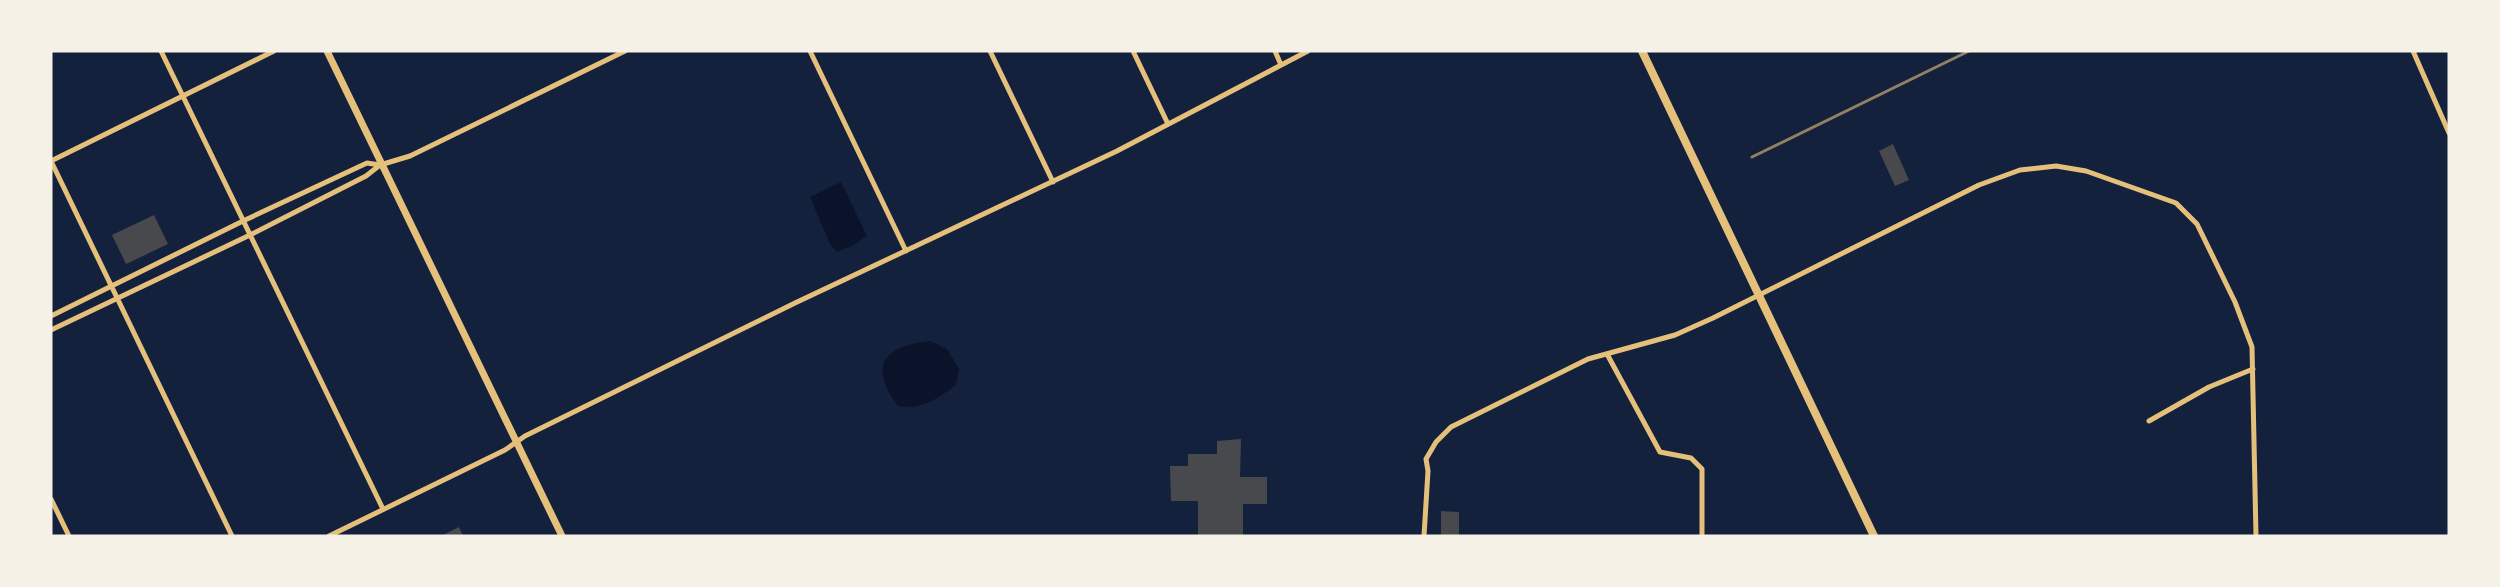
<svg xmlns="http://www.w3.org/2000/svg" width="2500" height="587" font-family="'Alegreya Sans',sans-serif">
<style>
.water{fill:#0b132b}
.building{fill:#48494c}
.lines{fill:none;stroke-linecap:round;stroke-linejoin:round}
.minor{stroke:#e5c07b;stroke-width:5}
.tertiary{stroke:#e5c07b;stroke-width:7}
.secondary{stroke:#e5c07b;stroke-width:8}
.rail{stroke:#918062;stroke-width:3}
</style>
<rect width="100%" height="100%" fill="#14213d"/>
<path class="water" d="M 841,182 L 867,236 L 852,246 L 837,252 L 830,244 L 810,197 Z
M 930,341 L 947,349 L 959,369 L 956,385 C 937,399 922,410 898,406 C 868,366 883,346 930,341 Z"/>
<path class="building" d="M 1893,144 L 1909,180 L 1895,186 L 1879,151 Z
M 154,215 L 168,244 L 126,264 L 112,235 Z
M 1241,439 L 1240,477 L 1267,477 L 1267,504 L 1243,504 L 1243,536 L 1198,536 L 1198,501 L 1171,501 L 1170,466 L 1188,466 L 1188,454 L 1217,454 L 1217,441 Z
M 1441,511 L 1459,512 L 1459,536 L 1441,536 Z
M 459,527 L 463,536 L 441,536 Z"/>
<g class="lines">
<path class="minor" d="M 161,51 L 383,509
M 810,51 L 906,251
M 990,51 L 1053,182
M 1133,51 L 1168,124
M 1275,51 L 1281,65
M 2413,51 L 2449,133
M 51,161 L 232,536
M 51,161 L 274,51
M 51,316 L 243,221 L 367,163 L 380,165 L 410,156 L 625,51
M 51,330 L 250,235 L 366,176 L 380,165
M 1607,354 L 1660,452 L 1691,458 L 1702,469 L 1702,536
M 2149,421 L 2209,387 L 2253,369
M 51,499 L 69,536
M 329,536 L 505,450 L 525,436 L 795,303 L 1117,151 L 1308,51
M 1424,536 L 1428,471 L 1426,459 L 1436,442 L 1451,427 L 1588,359 L 1675,335 L 1713,318 L 1979,185 L 2020,170 L 2056,166 L 2086,171 L 2176,203 L 2197,224 L 2235,302 L 2252,347 L 2256,536"/>
<path class="tertiary" d="M 327,51 L 562,536"/>
<path class="secondary" d="M 1642,51 L 1874,536"/>
<path class="rail" d="M 1752,157 L 1969,51"/>
</g>
<rect width="2500" height="587" fill="none" stroke="#f6f1e7" stroke-width="105"/>
</svg>
